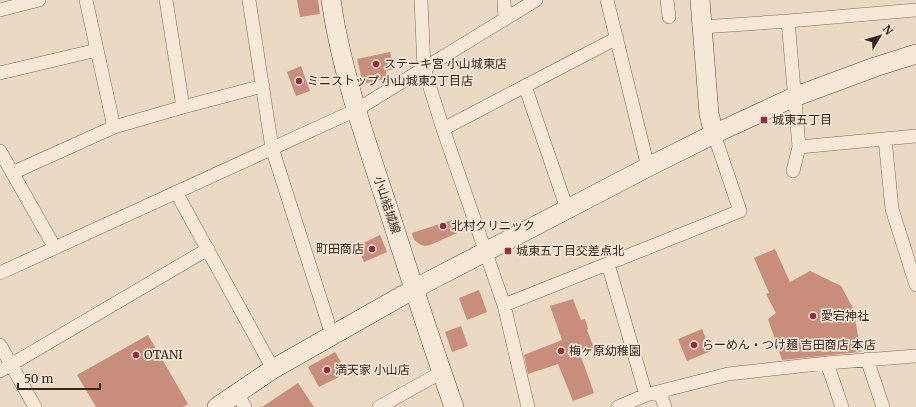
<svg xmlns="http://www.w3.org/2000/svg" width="916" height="407" font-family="Merriweather,'Noto Sans JP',serif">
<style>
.building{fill:#c88e7b}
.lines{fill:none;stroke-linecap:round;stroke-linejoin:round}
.street-casing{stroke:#856a5b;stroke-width:14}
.secondary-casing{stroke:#674c3e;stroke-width:20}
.street{stroke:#f7e7d6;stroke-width:13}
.secondary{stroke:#f7e7d6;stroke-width:19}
.poi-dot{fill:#912e40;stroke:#f3e4d3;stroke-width:1.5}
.labels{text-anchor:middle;stroke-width:3.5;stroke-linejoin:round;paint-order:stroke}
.poi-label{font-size:12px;fill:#36261e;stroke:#f3e4d3;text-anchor:start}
.street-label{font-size:12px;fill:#36261e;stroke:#f3e4d3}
</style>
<rect width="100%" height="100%" fill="#ebd9c3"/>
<path class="building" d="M 297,0 L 318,0 L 320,14 L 300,17 Z
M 390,52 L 394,69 L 386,71 L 388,78 L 363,84 L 357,59 Z
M 301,66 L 310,91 L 296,96 L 287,72 Z
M 452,220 L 457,233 L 430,245 L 425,246 L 421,245 L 414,240 L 412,233 Z
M 380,235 L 387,252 L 364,262 L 357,246 Z
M 775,249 L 790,282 L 810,271 L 841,286 L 853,308 L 861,352 L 782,360 L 768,319 L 776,313 L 766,294 L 769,293 L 754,258 Z
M 479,290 L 487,312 L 467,320 L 459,298 Z
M 573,299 L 581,320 L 585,319 L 588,329 L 587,330 L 594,348 L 580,354 L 594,393 L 573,401 L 558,364 L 528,374 L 524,355 L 562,340 L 550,306 Z
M 461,326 L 468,346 L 452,352 L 445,332 Z
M 702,329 L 711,351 L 687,361 L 678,339 Z
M 148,335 L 188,404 L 183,407 L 96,407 L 77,375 Z
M 335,352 L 347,373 L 319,387 L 308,367 Z
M 298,383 L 314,407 L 262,407 Z"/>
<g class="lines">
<defs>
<path id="street" d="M 86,0 L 114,127
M 166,0 L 183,107
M 249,0 L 272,148 L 332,335
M 421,0 L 424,68 L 443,129 L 504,305 L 528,407
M 504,0 L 505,19
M 607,0 L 648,167
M 667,0 L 669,17
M 0,10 L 39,0
M 788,21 L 799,147 L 916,136
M 702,27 L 788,21 L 916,10
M 0,73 L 97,50
M 525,86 L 567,209
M 443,129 L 617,38
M 885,139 L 892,209 L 916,285
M 0,151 L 55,248
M 793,171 L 799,147
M 12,173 L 114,127 L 183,107 L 263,86
M 176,192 L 273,369
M 608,264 L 646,395
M 0,273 L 356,110 L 536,0
M 504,305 L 740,211 L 714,134
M 0,345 L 35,407
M 867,359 L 883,407
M 827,363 L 842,407
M 0,371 L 208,249
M 660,392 L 665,407
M 237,393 L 245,407
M 379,407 L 442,372
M 618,407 L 646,395 L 728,374 L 827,363 L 916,356"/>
<path id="secondary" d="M 331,0 C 341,70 365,138 387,205 C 409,273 430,340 454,407
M 700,0 L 709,114 L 714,134
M 217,407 L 273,369 L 414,289 L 648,167 L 714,134 L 794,97 L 875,67 L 916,54"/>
</defs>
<use href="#street" class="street-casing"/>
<use href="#secondary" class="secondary-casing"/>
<use href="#street" class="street"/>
<use href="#secondary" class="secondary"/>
</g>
<g class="poi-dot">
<circle cx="376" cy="64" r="4"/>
<circle cx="299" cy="81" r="4"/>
<rect x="760" y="116" width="8" height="8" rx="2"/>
<circle cx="443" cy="226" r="4"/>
<circle cx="372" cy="249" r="4"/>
<rect x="504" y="247" width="8" height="8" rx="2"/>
<circle cx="813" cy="316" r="4"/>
<circle cx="694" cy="345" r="4"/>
<circle cx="561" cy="351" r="4"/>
<circle cx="136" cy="355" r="4"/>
<circle cx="327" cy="370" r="4"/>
</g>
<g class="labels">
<g class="poi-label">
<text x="384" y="68">ステーキ宮 小山城東店</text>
<text x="307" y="85">ミニストップ 小山城東2丁目店</text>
<text x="772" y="124">城東五丁目</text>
<text x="451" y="230">北村クリニック</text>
<text x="364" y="253" text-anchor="end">町田商店</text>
<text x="516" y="255">城東五丁目交差点北</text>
<text x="821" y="320">愛宕神社</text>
<text x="702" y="349">らーめん・つけ麺 吉田商店 本店</text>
<text x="569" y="355">梅ヶ原幼稚園</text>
<text x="144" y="359">OTANI</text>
<text x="335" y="374">満天家 小山店</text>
</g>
<g class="street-label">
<text transform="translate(387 205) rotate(72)" y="4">小山結城線</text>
</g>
</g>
<g transform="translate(880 36) rotate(52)" stroke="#f3e4d3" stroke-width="3" paint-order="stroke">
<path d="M0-3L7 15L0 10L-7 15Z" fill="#36261e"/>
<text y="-6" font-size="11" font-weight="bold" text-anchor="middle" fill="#36261e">N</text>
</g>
<path d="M18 383v6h82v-6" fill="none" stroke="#36261e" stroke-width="2"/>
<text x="24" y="383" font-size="12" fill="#36261e" stroke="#f3e4d3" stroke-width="3" paint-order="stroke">50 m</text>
</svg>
